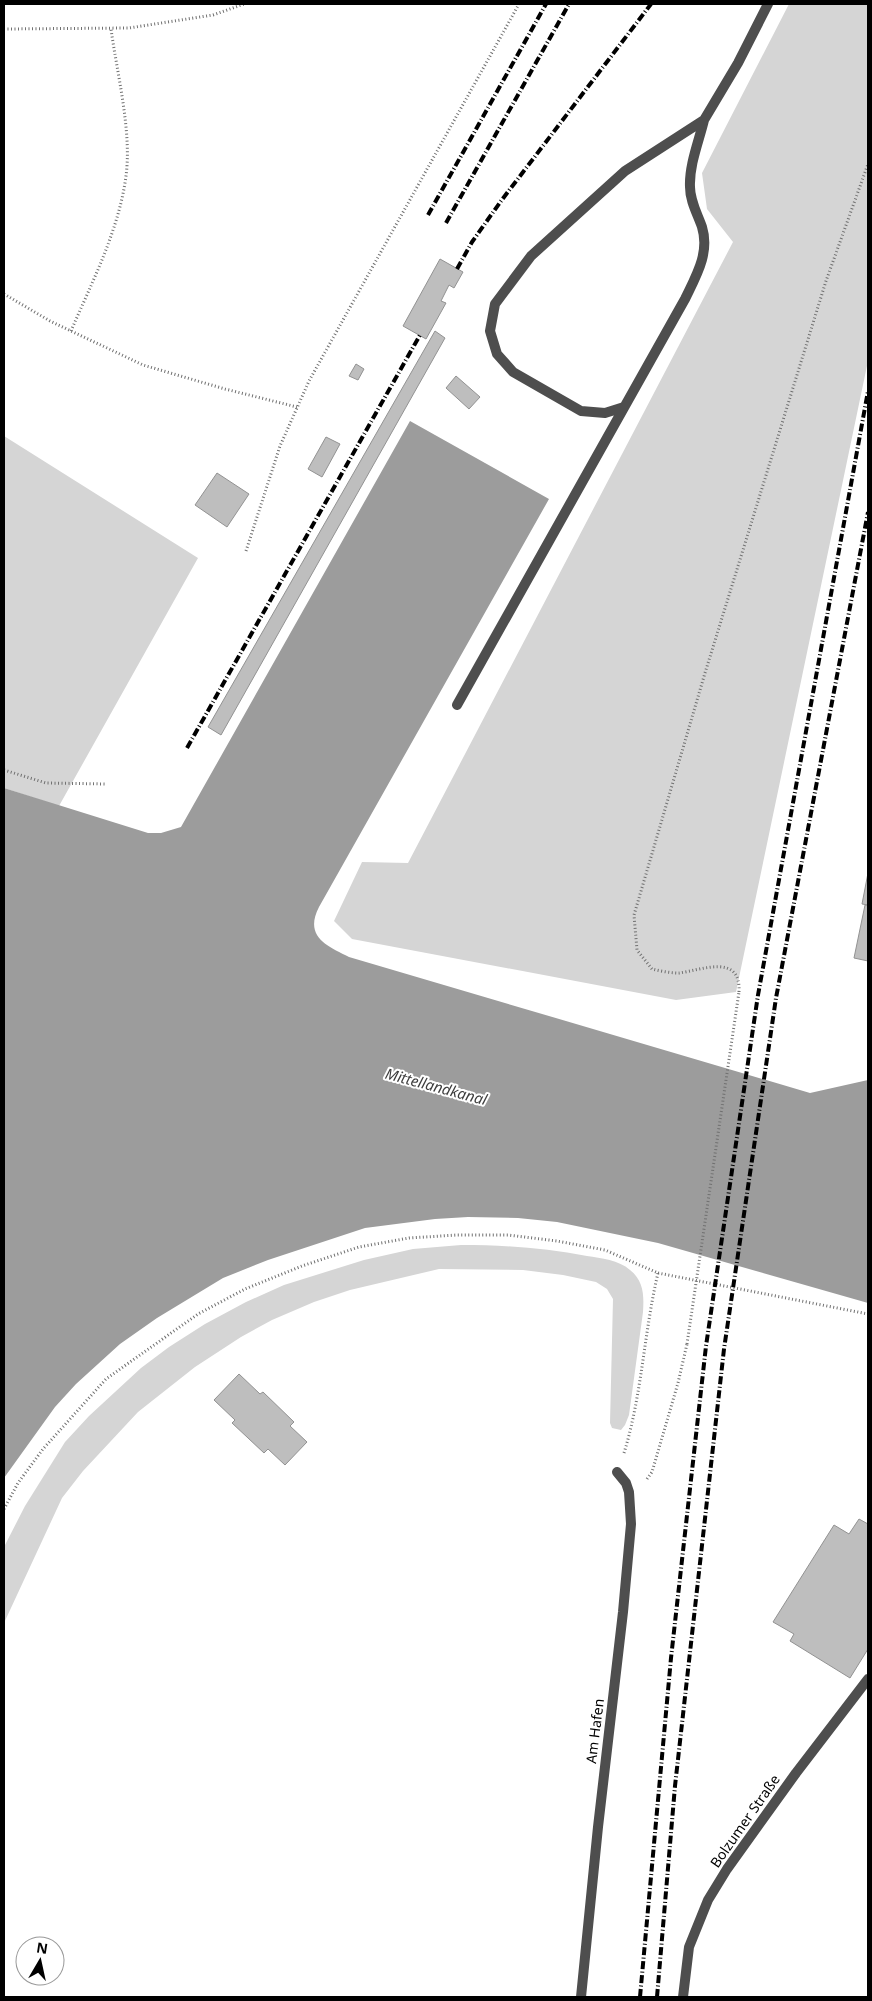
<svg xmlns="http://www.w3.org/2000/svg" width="872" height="2001" font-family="'Noto Sans',sans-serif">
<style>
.green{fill:#d5d5d5}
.water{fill:#9c9c9c}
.building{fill:#bebebe;stroke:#929292}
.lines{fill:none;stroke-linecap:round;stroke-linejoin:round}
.path{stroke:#707070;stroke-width:3;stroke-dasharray:1 2.5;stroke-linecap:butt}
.service{stroke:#4e4e4e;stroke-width:10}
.rail{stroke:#000;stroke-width:4;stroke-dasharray:8 2.5 1 2.5;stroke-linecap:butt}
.path-bridge{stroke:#707070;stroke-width:3;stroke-dasharray:1 2.5;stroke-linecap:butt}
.labels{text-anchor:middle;stroke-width:4;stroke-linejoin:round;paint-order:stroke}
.street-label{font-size:14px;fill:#000;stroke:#fff}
.water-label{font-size:15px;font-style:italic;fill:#3d3d3d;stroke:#fff}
</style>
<rect width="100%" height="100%" fill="#fff"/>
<path class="green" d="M 789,4 L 868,4 L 868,361 L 736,992 L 676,1000 L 352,939 L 334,921 L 362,862 L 408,863 L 733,242 L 707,209 L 702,173 Z
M 4,436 L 198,558 L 59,806 L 4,788 Z
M 461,1245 C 504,1245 545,1248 587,1256 C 601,1258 619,1260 630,1270 C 644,1281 644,1296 643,1312 L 629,1415 L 625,1425 L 621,1430 L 612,1428 L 610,1423 L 613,1299 L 607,1289 L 596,1282 L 563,1275 L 523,1270 L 439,1269 L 350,1290 L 314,1302 L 272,1320 L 241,1337 L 195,1367 L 138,1412 L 83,1471 L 62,1498 L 4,1623 L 4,1547 L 25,1506 L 65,1442 L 89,1416 L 141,1368 L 169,1347 L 205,1324 L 246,1302 L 284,1285 L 364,1260 L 413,1249 Z"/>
<path class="water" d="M 410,421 L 549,499 L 319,907 C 304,936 326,946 349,957 L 810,1093 L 868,1080 L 868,1303 L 658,1243 L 557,1222 L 518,1218 L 468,1217 L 435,1219 L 365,1228 L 268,1260 L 223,1278 L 157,1318 L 120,1344 L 76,1384 L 55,1407 L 4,1478 L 4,788 L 148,833 L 161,833 L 181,827 Z"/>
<path class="building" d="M 440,259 L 463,272 L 454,288 L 449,285 L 441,301 L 446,303 L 426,339 L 403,326 Z
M 435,331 L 445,338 L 221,735 L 208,727 Z
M 356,364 L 364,369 L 358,380 L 349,376 Z
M 456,376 L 480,397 L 469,409 L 446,388 Z
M 326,437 L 340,444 L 322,477 L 308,469 Z
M 217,473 L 249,494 L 227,527 L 195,505 Z
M 868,873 L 868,905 L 862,904 Z
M 865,905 L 868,905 L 868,961 L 854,958 Z
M 239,1374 L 260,1394 L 263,1392 L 294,1422 L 290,1426 L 307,1442 L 285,1465 L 268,1449 L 264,1453 L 232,1423 L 235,1420 L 214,1400 Z
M 859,1519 L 868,1524 L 868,1649 L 850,1678 L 790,1641 L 794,1634 L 773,1622 L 834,1525 L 849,1534 Z"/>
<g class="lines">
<path class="path" d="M 4,29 L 129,28 L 213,15 L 244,4
M 4,294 L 50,321 L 143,365 L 225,389 L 297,407
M 71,331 C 92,282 119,230 126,176 C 132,132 117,73 111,29
M 246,551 L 280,446 L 309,381 L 519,4
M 4,770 L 46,783 L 107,784
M 739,992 C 741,953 702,970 679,973 C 670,973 660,971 652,969 L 637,950 L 634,915 L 705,673 L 826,281 L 868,164
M 658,1273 L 868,1314
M 647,1479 L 652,1472 L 678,1383 L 687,1344
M 4,1509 L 18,1483 L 43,1449 L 106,1379 L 198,1314 L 245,1289 L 302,1266 L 359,1247 L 409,1238 L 457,1235 L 508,1235 L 557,1241 L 605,1250 L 658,1273 C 644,1332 642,1395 624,1453"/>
<path class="service" d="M 624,407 L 605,413 L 581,411 L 513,372 L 497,354 L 490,331 L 495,304 L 531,256 L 625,171 L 704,120 L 738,63 L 768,4
M 457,705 L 685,299 C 696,276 710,253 702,227 C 697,213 690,201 690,187 C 689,165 699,141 704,120
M 581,1997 L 598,1827 L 623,1612 L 631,1524 L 629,1492 L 626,1483 L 617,1472
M 683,1997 L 689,1947 L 708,1900 L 727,1869 L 796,1773 L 868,1679"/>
<path class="rail" d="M 428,215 L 546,4
M 446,223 L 569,4
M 457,269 L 472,242 L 501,201 L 651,4
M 187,748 L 420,335
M 640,1997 L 671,1658 L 706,1346 L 758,995 L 868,391
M 657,1997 L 675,1786 L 724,1349 L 776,998 L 868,512"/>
<path class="path-bridge" d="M 687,1344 L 739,992"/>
</g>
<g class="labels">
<g class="street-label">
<text transform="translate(595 1731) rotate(-83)" y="5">Am Hafen</text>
<text transform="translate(745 1821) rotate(-55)" y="5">Bolzumer Straße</text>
</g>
<g class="water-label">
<text transform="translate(436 1087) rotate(15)" y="5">Mittellandkanal</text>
</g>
</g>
<rect width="872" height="2001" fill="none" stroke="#000000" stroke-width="10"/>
<g transform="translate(40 1961) rotate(9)"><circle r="24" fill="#ffffff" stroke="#999999"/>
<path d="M0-4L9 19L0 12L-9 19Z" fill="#000000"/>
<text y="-8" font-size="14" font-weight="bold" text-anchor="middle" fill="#000000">N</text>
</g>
</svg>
